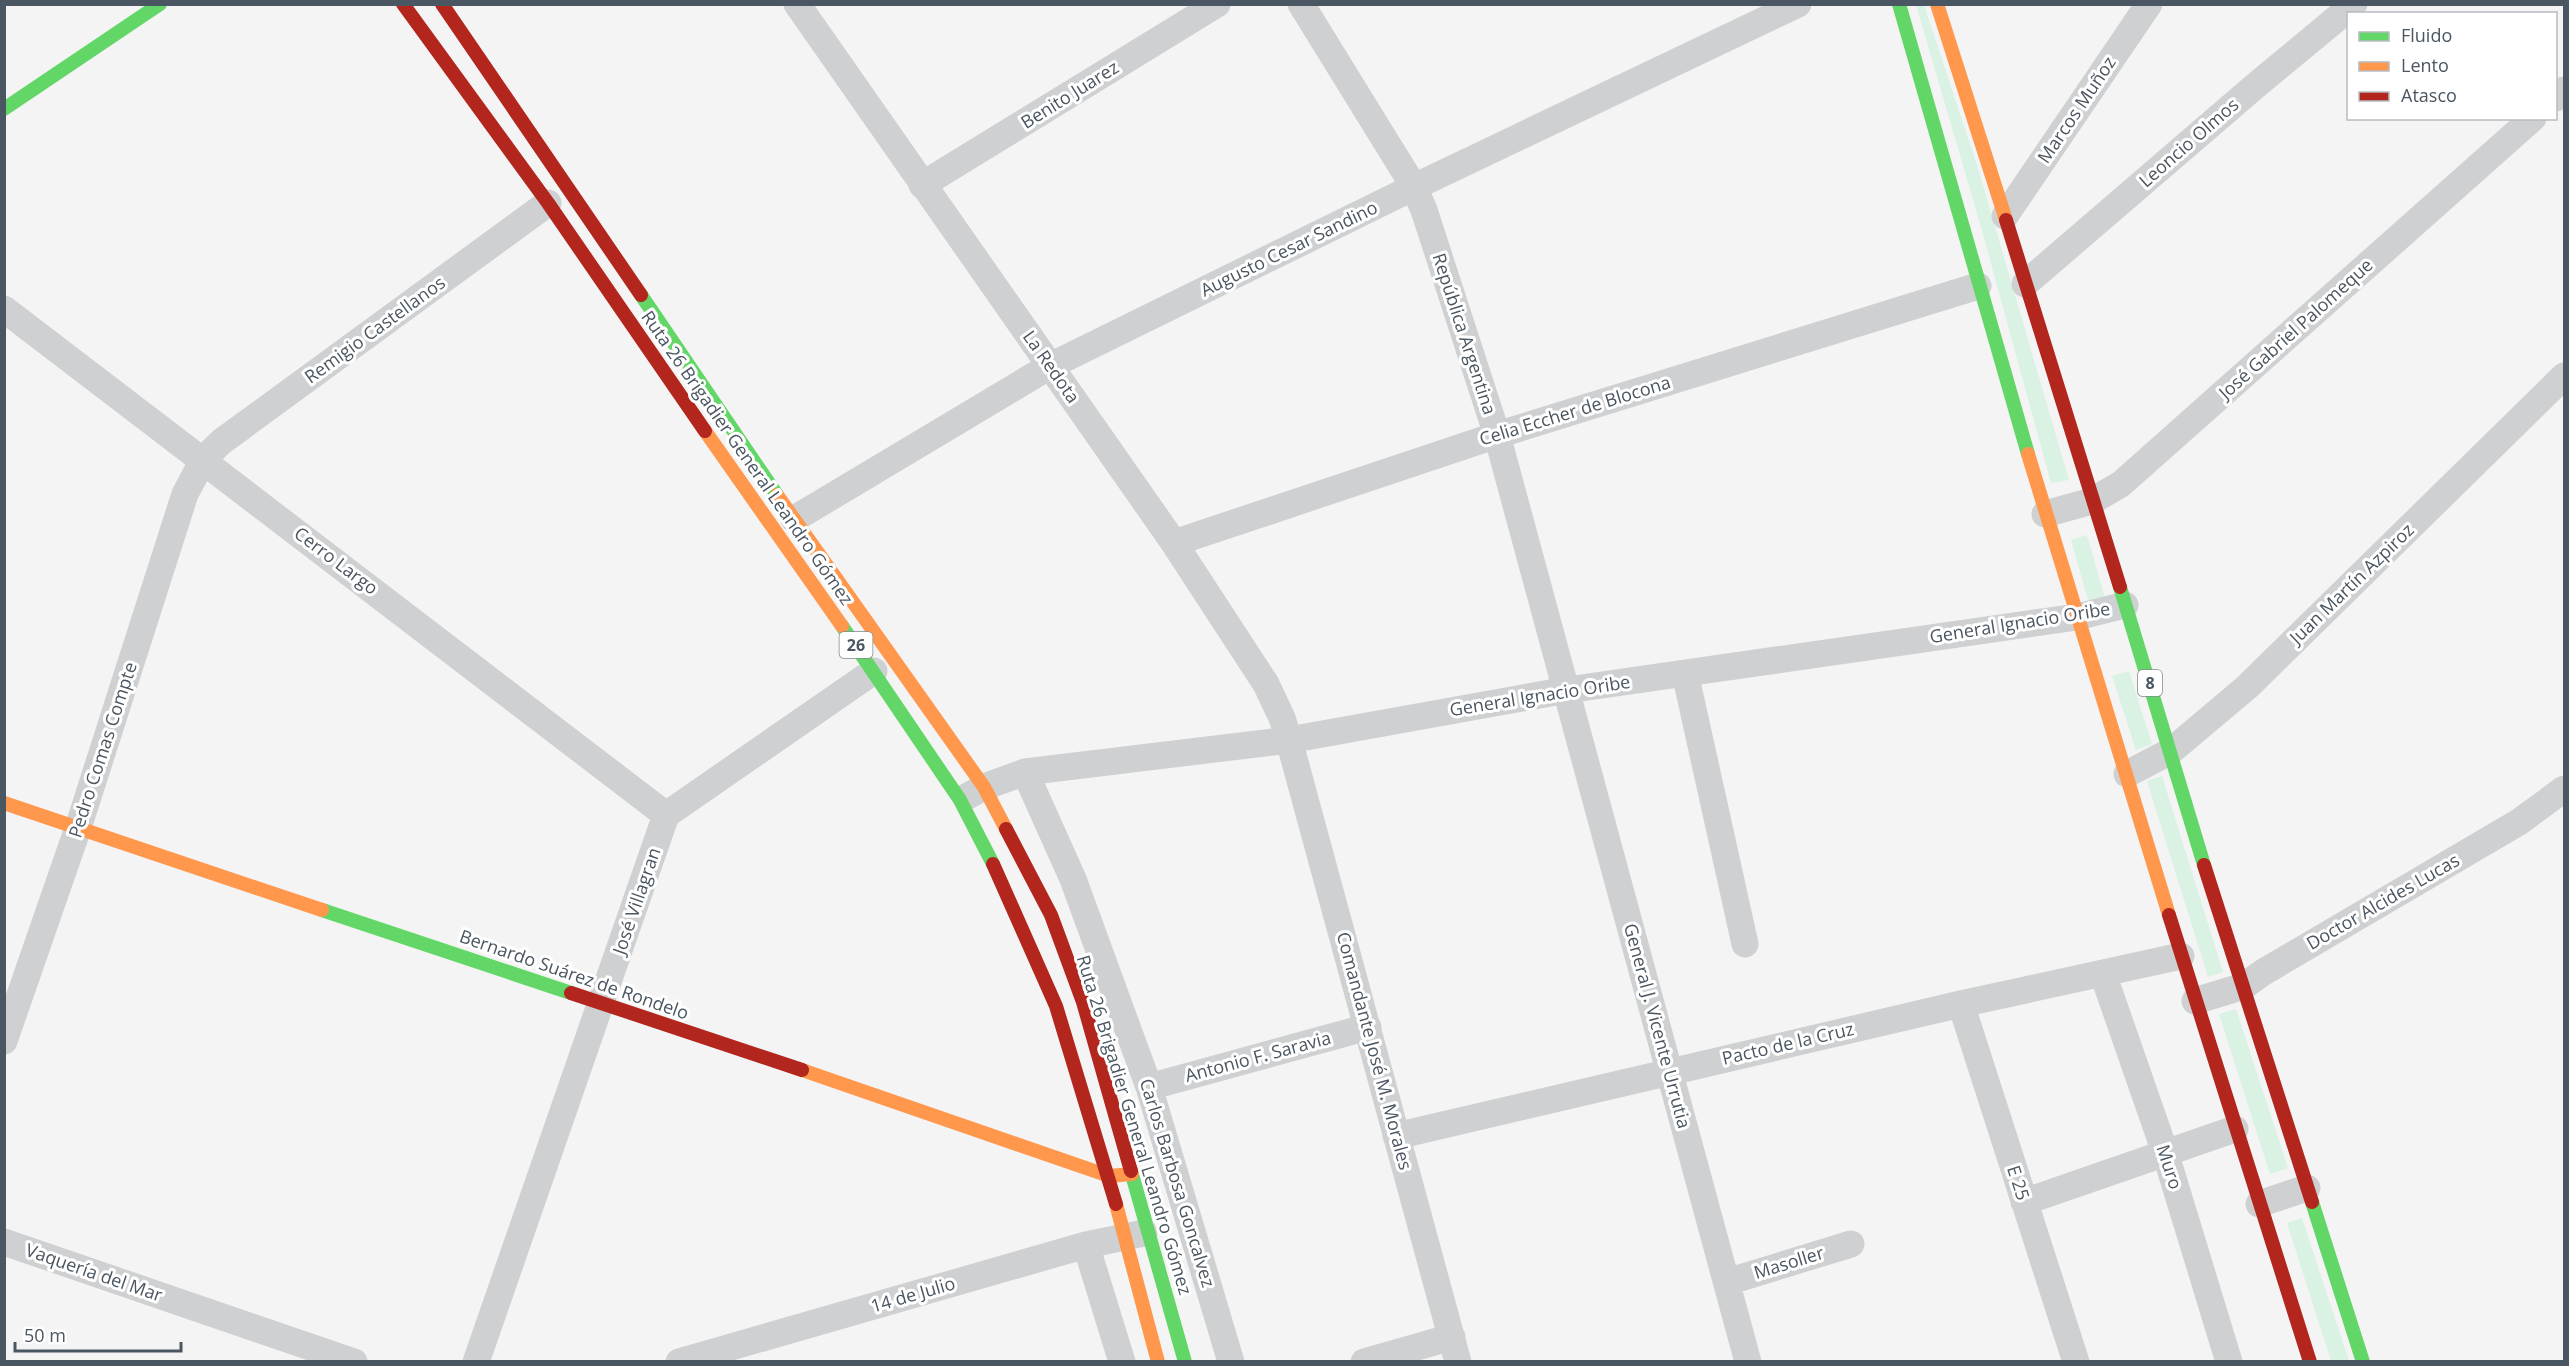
<svg xmlns="http://www.w3.org/2000/svg" width="2569" height="1366" font-family="'Open Sans',sans-serif">
<style>
.green{fill:#d9f2e3}
.lines{fill:none;stroke-linecap:round;stroke-linejoin:round}
.street{stroke:#ced0d2;stroke-width:27}
.fast{stroke:#63d668;stroke-width:14}
.slow{stroke:#ff974d;stroke-width:14}
.jam{stroke:#b3261e;stroke-width:14}
.labels{text-anchor:middle;stroke-width:6;stroke-linejoin:round;paint-order:stroke}
.shield{fill:#fff;stroke:#808990;stroke-width:1.5}
.shield-label{font-size:16px;font-weight:bold;fill:#4a5661}
.street-label{font-size:18px;fill:#4a5661;stroke:#fff}
</style>
<rect width="100%" height="100%" fill="#f4f4f4"/>
<path class="green" d="M 1916,5 L 1924,5 L 1978,168 L 2069,480 L 2051,483 L 1981,227 Z
M 2087,535 L 2106,602 L 2090,607 L 2071,540 Z
M 2129,671 L 2152,744 L 2136,750 L 2112,676 Z
M 2162,776 L 2223,972 L 2208,977 L 2147,781 Z
M 2236,1009 L 2288,1168 L 2270,1174 L 2219,1014 Z
M 2302,1218 L 2349,1361 L 2331,1361 L 2287,1223 Z"/>
<g class="lines">
<path class="street" d="M 797,4 L 1174,543 L 1266,684 L 1282,718 L 1289,740 L 1458,1362
M 1301,4 L 1414,187 L 1424,210 L 1497,435 L 1748,1362
M 2556,98 L 2564,90
M 922,185 L 1217,4
M 2005,216 L 2149,4
M 2025,284 L 2254,87 L 2354,4
M 4,309 L 666,815
M 2045,514 L 2092,501 L 2121,484 L 2533,118
M 794,519 L 1050,366 L 1414,187 L 1798,4
M 1174,543 L 1497,435 L 1978,286
M 1685,673 L 1745,944
M 1025,772 L 1073,879 L 1149,1087 L 1231,1362
M 2127,774 L 2171,751 L 2247,687 L 2564,376
M 966,797 L 984,787 L 1025,772 L 1289,740 L 1567,690 L 2077,617 L 2125,605
M 2103,974 L 2165,1152 L 2229,1362
M 2195,1001 L 2244,986 L 2262,973 L 2519,822 L 2564,789
M 1961,1004 L 2076,1362
M 4,1041 L 78,828 L 185,494 L 203,460 L 221,442 L 548,203
M 1149,1087 L 1368,1027
M 1396,1136 L 1961,1004 L 2181,956
M 2024,1202 L 2235,1129
M 2259,1204 L 2307,1188
M 4,1242 L 354,1362
M 1086,1245 L 1122,1362
M 1727,1282 L 1851,1244
M 476,1362 L 666,815 L 874,671
M 679,1362 L 1086,1245 L 1144,1233
M 1364,1362 L 1452,1337"/>
<path class="fast" d="M 1899,4 L 2028,454
M 4,109 L 160,4
M 641,295 L 777,495
M 2120,587 L 2204,865
M 842,626 L 960,800 L 993,864
M 322,910 L 571,993
M 1131,1171 L 1185,1362
M 2312,1202 L 2363,1362"/>
<path class="slow" d="M 1937,4 L 2006,220
M 705,431 L 842,626
M 2028,454 L 2169,915
M 777,495 L 984,787 L 1006,829
M 4,803 L 322,910
M 802,1070 L 1109,1176 L 1132,1174
M 1116,1204 L 1158,1362"/>
<path class="jam" d="M 403,4 L 548,203 L 705,431
M 442,4 L 641,295
M 2006,220 L 2120,587
M 1006,829 L 1051,915 L 1083,1002 L 1131,1171
M 993,864 L 1056,1006 L 1116,1204
M 2204,865 L 2312,1202
M 2169,915 L 2310,1362
M 571,993 L 802,1070"/>
</g>
<g class="labels">
<g class="shield">
<rect x="839.5" y="632" width="33" height="26" rx="4.5"/>
<rect x="2138" y="670" width="24" height="26" rx="4.5"/>
</g>
<g class="shield-label">
<text x="856" y="651">26</text>
<text x="2150" y="689">8</text>
</g>
<g class="street-label">
<text transform="translate(1070 95) rotate(-32)" y="6">Benito Juarez</text>
<text transform="translate(2077 110) rotate(-56)" y="6">Marcos Muñoz</text>
<text transform="translate(2189 143) rotate(-41)" y="6">Leoncio Olmos</text>
<text transform="translate(1289 249) rotate(-26)" y="6">Augusto Cesar Sandino</text>
<text transform="translate(2296 329) rotate(-42)" y="6">José Gabriel Palomeque</text>
<text transform="translate(375 330) rotate(-36)" y="6">Remigio Castellanos</text>
<text transform="translate(1464 334) rotate(72)" y="6">República Argentina</text>
<text transform="translate(1051 367) rotate(55)" y="6">La Redota</text>
<text transform="translate(1575 411) rotate(-17)" y="6">Celia Eccher de Blocona</text>
<text transform="translate(747 458) rotate(55)" y="6">Ruta 26 Brigadier General Leandro Gómez</text>
<text transform="translate(336 561) rotate(37)" y="6">Cerro Largo</text>
<text transform="translate(2352 584) rotate(-44)" y="6">Juan Martín Azpiroz</text>
<text transform="translate(2020 623) rotate(-9)" y="6">General Ignacio Oribe</text>
<text transform="translate(1540 696) rotate(-9)" y="6">General Ignacio Oribe</text>
<text transform="translate(103 750) rotate(-72)" y="6">Pedro Comas Compte</text>
<text transform="translate(637 901) rotate(-71)" y="6">José Villagran</text>
<text transform="translate(2383 902) rotate(-30)" y="6">Doctor Alcides Lucas</text>
<text transform="translate(574 975) rotate(19)" y="6">Bernardo Suárez de Rondelo</text>
<text transform="translate(1657 1026) rotate(75)" y="6">General J. Vicente Urrutia</text>
<text transform="translate(1788 1044) rotate(-13)" y="6">Pacto de la Cruz</text>
<text transform="translate(1374 1051) rotate(75)" y="6">Comandante José M. Morales</text>
<text transform="translate(1258 1057) rotate(-15)" y="6">Antonio F. Saravia</text>
<text transform="translate(1134 1125) rotate(73)" y="6">Ruta 26 Brigadier General Leandro Gómez</text>
<text transform="translate(2169 1167) rotate(72)" y="6">Muro</text>
<text transform="translate(1177 1183) rotate(73)" y="6">Carlos Barbosa Goncalvez</text>
<text transform="translate(2018 1183) rotate(72)" y="6">E 25</text>
<text transform="translate(1789 1263) rotate(-17)" y="6">Masoller</text>
<text transform="translate(94 1273) rotate(19)" y="6">Vaquería del Mar</text>
<text transform="translate(913 1295) rotate(-16)" y="6">14 de Julio</text>
</g>
</g>
<rect width="2569" height="1366" fill="none" stroke="#4a5661" stroke-width="12"/>
<rect x="2347" y="12" width="210" height="108" fill="#ffffff" stroke="#b7bbc0" stroke-width="1.5"/>
<rect x="2359" y="32" width="30" height="9" fill="#63d668" stroke="#b7bbc0" stroke-width="1.5"/>
<text x="2401" y="42" font-size="18" fill="#4a5661">Fluido</text>
<rect x="2359" y="62" width="30" height="9" fill="#ff974d" stroke="#b7bbc0" stroke-width="1.5"/>
<text x="2401" y="72" font-size="18" fill="#4a5661">Lento</text>
<rect x="2359" y="92" width="30" height="9" fill="#b3261e" stroke="#b7bbc0" stroke-width="1.5"/>
<text x="2401" y="102" font-size="18" fill="#4a5661">Atasco</text>
<path d="M15 1342v9h166v-9" fill="none" stroke="#4a5661" stroke-width="3"/>
<text x="24" y="1342" font-size="18" fill="#4a5661" stroke="#ffffff" stroke-width="4.5" paint-order="stroke">50 m</text>
</svg>
